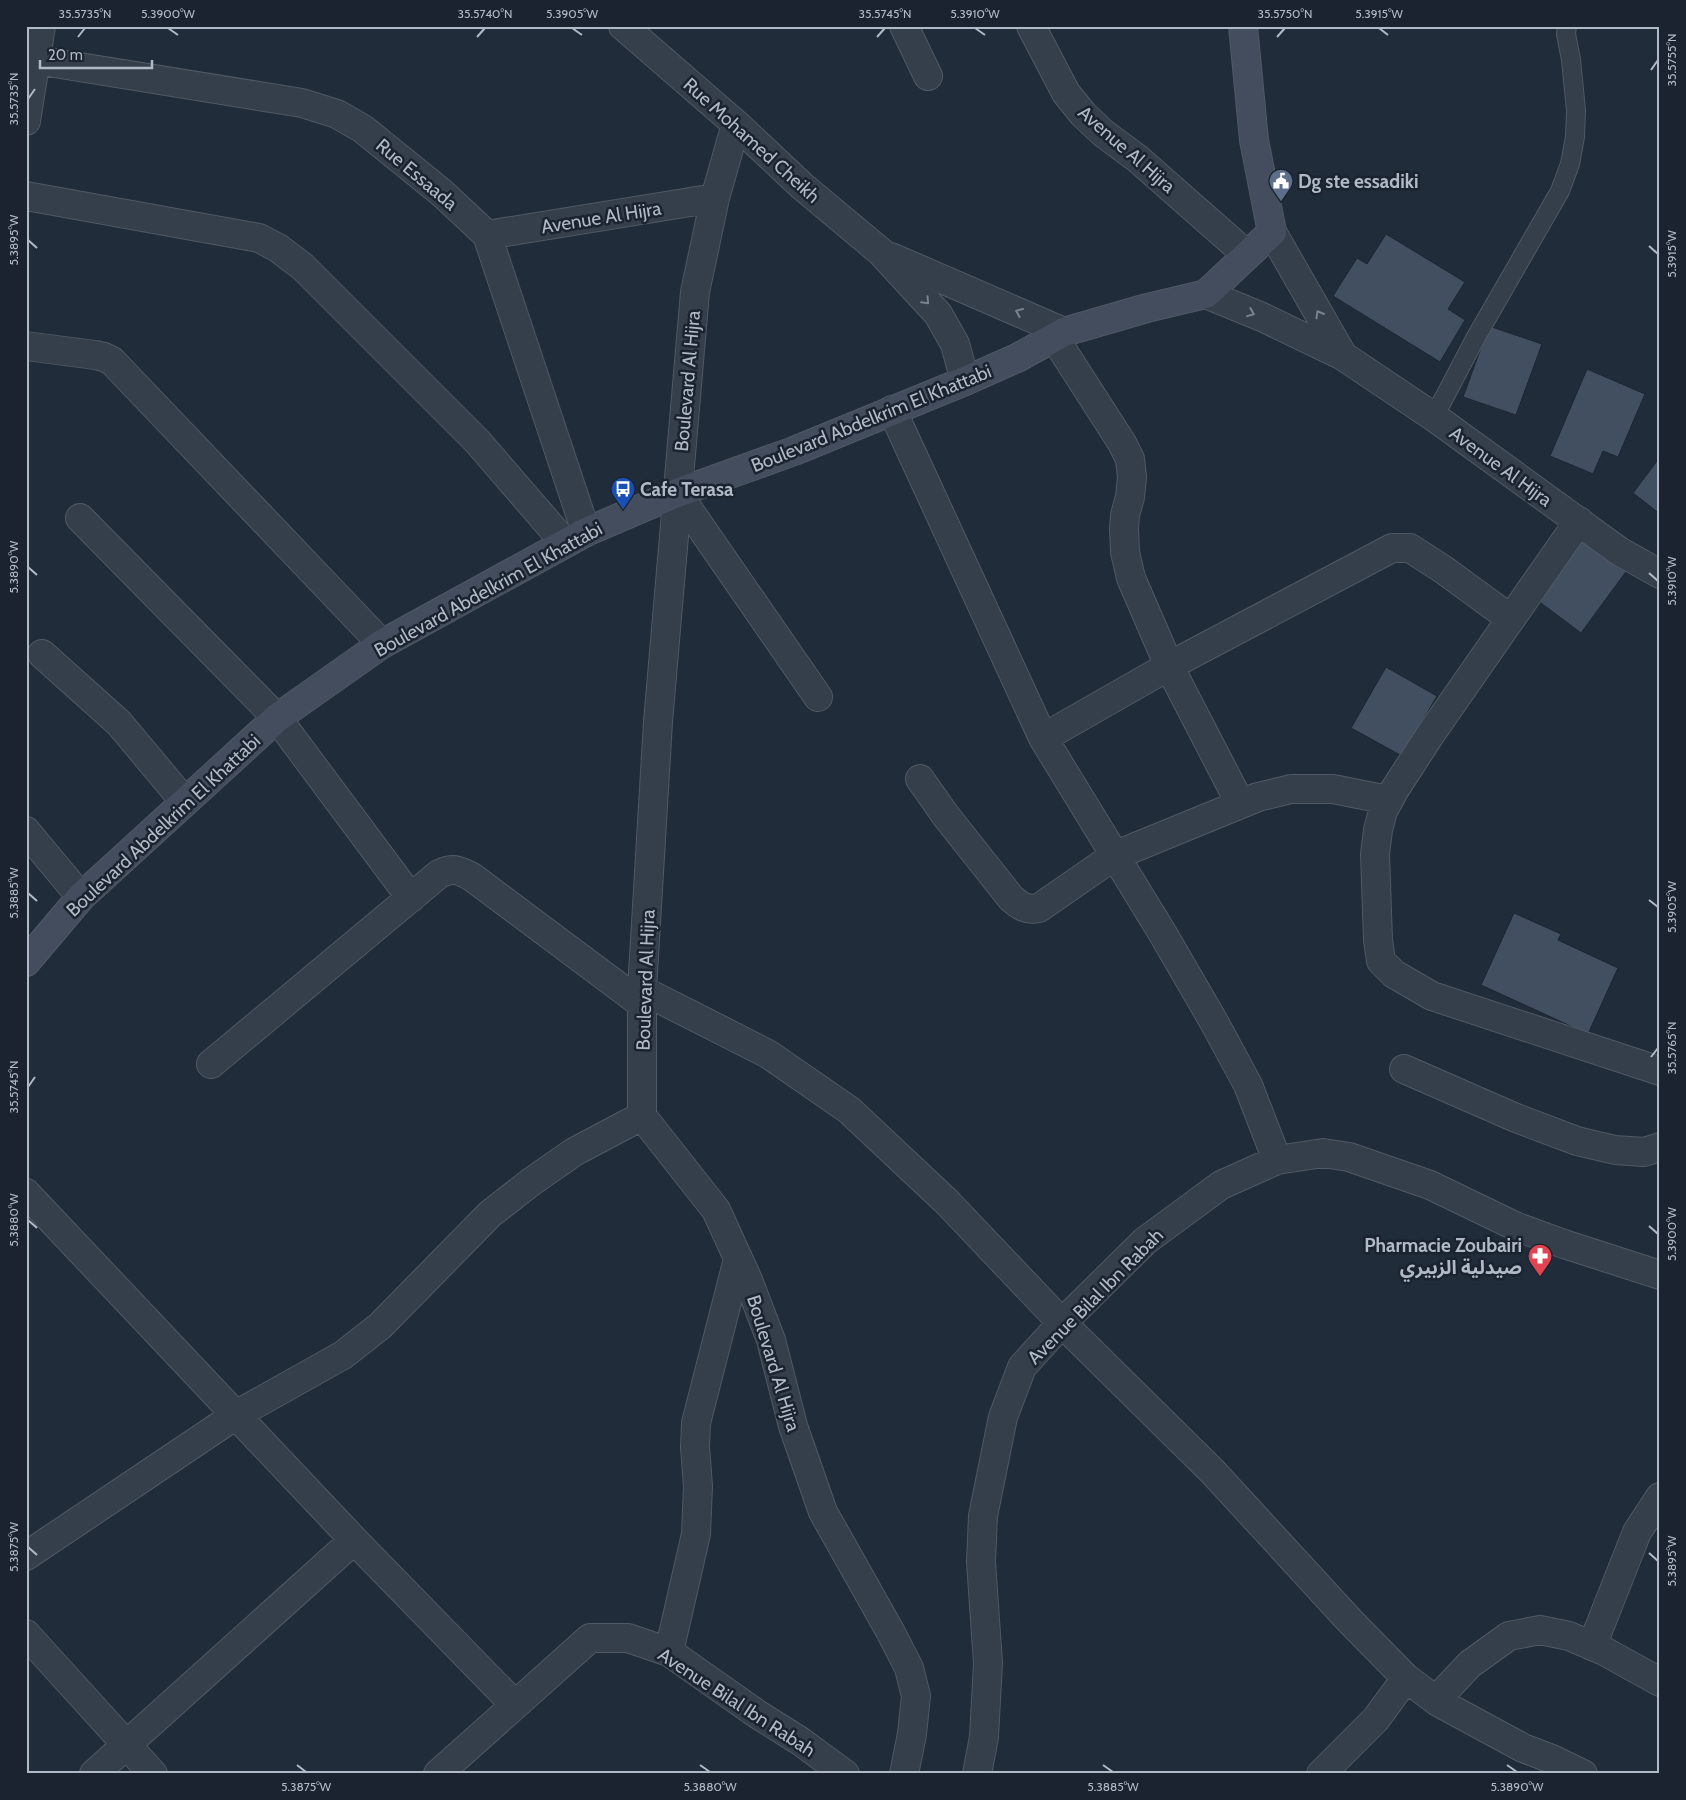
<svg xmlns="http://www.w3.org/2000/svg" width="1686" height="1800" font-family="Cabin,'Noto Sans Arabic',sans-serif">
<style>
.building{fill:#424f60;stroke:#1c2531}
.lines{fill:none;stroke-linecap:round;stroke-linejoin:round}
.lane-casing{stroke:#505965;stroke-width:20}
.street-casing{stroke:#505965;stroke-width:30}
.secondary-casing{stroke:#505965;stroke-width:30}
.lane{stroke:#353e4b;stroke-width:18}
.street{stroke:#353e4b;stroke-width:28}
.secondary{stroke:#434d5e;stroke-width:28}
.oneway{stroke:#79828f}
.ticks{fill:none;stroke:#b0b9c7;stroke-width:2}
.labels{text-anchor:middle;stroke-width:5;stroke-linejoin:round;paint-order:stroke}
.street-label{font-size:19px;fill:#b0b9c7;stroke:#1a232f}
.poi-label{font-size:19px;font-weight:bold;fill:#b0b9c7;stroke:#1a232f;text-anchor:start}
.neatline{fill:none;stroke:#b0b9c7;stroke-width:2}
.ticks-label{font-size:12px;text-anchor:middle;fill:#b0b9c7}
</style>
<rect width="100%" height="100%" fill="#212c3a"/>
<path class="building" d="M 1386,234 L 1465,282 L 1448,309 L 1465,320 L 1440,362 L 1333,296 L 1357,258 L 1367,264 Z
M 1489,326 L 1542,344 L 1516,415 L 1463,397 Z
M 1587,369 L 1645,394 L 1618,457 L 1603,451 L 1593,474 L 1550,456 Z
M 1660,457 L 1660,514 L 1633,493 Z
M 1580,533 L 1628,569 L 1581,633 L 1533,597 Z
M 1386,667 L 1437,696 L 1402,756 L 1351,728 Z
M 1514,913 L 1561,934 L 1558,940 L 1618,968 L 1588,1034 L 1481,985 Z"/>
<g class="lines">
<defs>
<path id="lane" d="M 1434,417 L 1476,337 L 1560,191 L 1570,164 L 1575,137 L 1576,110 L 1571,60 L 1566,34 L 1567,26"/>
<path id="street" d="M 623,26 L 736,124 L 802,186 L 881,252 L 938,314 L 955,344 L 965,381
M 904,26 L 928,76
M 1031,26 L 1066,93 L 1083,114 L 1103,133 L 1138,159 L 1246,254
M 36,60 L 302,103 L 337,114 L 363,129 L 442,193 L 487,235 L 586,532
M 26,121 L 41,26
M 736,124 L 715,198 L 695,292 L 658,722 L 642,990 L 642,1116 L 716,1210 L 748,1280 L 771,1340 L 793,1426 L 823,1512 L 890,1631 L 909,1668 L 916,1696 L 912,1734 L 904,1774
M 26,196 L 237,234 L 259,238 L 278,248 L 303,267 L 477,441 L 565,543
M 1272,232 L 1343,356
M 487,235 L 715,198
M 891,257 L 1064,332
M 1206,294 L 1262,317 L 1343,356 L 1434,417 L 1619,551 L 1660,574
M 1054,337 L 1122,443 L 1130,459 L 1132,477 L 1130,497 L 1125,515 L 1124,529 L 1125,552 L 1131,578 L 1169,666 L 1240,803
M 26,346 L 95,355 L 104,357 L 112,361 L 382,644
M 892,410 L 1043,738 L 1163,934 L 1214,1022 L 1248,1085 L 1277,1160
M 677,493 L 818,697
M 80,518 L 277,718 L 411,898
M 1579,521 L 1430,735 L 1395,789 L 1383,811 L 1378,830 L 1375,854 L 1378,940 L 1381,961 L 1394,974 L 1432,996 L 1660,1071
M 42,654 L 119,723 L 185,802
M 1043,738 L 1169,666 L 1392,548 L 1410,548 L 1444,570 L 1511,619
M 920,779 L 946,816 L 1011,898 C 1020,906 1027,911 1039,908 L 1114,856 L 1258,797 L 1291,789 L 1333,789 L 1388,800
M 26,831 L 81,897
M 642,990 L 768,1054 L 849,1110 L 947,1202 L 1062,1323 L 1213,1472 L 1350,1621 L 1406,1678 L 1438,1702 L 1523,1748 L 1552,1759 L 1583,1774
M 211,1064 L 439,874 C 454,867 458,870 472,877 L 642,1004
M 1404,1069 L 1516,1118 L 1577,1141 L 1615,1150 L 1644,1152 L 1660,1147
M 26,1193 L 354,1540 L 514,1704
M 26,1556 L 236,1415 L 343,1355 L 380,1326 L 490,1214 L 531,1182 L 574,1152 L 642,1116
M 26,1634 L 153,1774
M 1592,1646 L 1637,1532 L 1660,1497
M 669,1652 L 696,1534 L 698,1486 L 695,1447 L 696,1423 L 738,1259
M 1436,1700 L 1470,1664 L 1509,1636 L 1540,1630 L 1569,1636 L 1604,1651 L 1660,1682
M 94,1774 L 354,1540
M 438,1774 L 590,1638 L 628,1638 L 669,1652 L 757,1714 L 800,1741 L 845,1774
M 977,1774 L 984,1737 L 988,1663 L 981,1562 L 983,1516 L 1003,1417 L 1022,1367 L 1062,1323 L 1145,1241 L 1221,1185 L 1277,1160 L 1323,1153 L 1349,1157 L 1430,1185 L 1517,1227 L 1564,1244 L 1660,1275
M 1321,1774 L 1376,1719 L 1406,1678"/>
<path id="secondary" d="M 26,962 L 81,897 L 277,718 L 382,644 L 586,532 L 677,493 L 794,451 L 965,381 L 1017,358 L 1064,332 L 1147,308 L 1206,294 L 1272,232 L 1254,140 L 1243,26"/>
</defs>
<use href="#lane" class="lane-casing"/>
<use href="#street" class="street-casing"/>
<use href="#secondary" class="secondary-casing"/>
<use href="#lane" class="lane"/>
<use href="#street" class="street"/>
<use href="#secondary" class="secondary"/>
</g>
<defs><path id="oneway-chevron" d="M-2-3.5L2.5 0L-2 3.5" fill="none" stroke-width="1.6" stroke-linecap="round" stroke-linejoin="round" transform="scale(1.25)"/></defs>
<g class="oneway">
<use href="#oneway-chevron" transform="translate(926 301) rotate(47)"/>
<use href="#oneway-chevron" transform="translate(1019 312) rotate(-157)"/>
<use href="#oneway-chevron" transform="translate(1251 313) rotate(22)"/>
<use href="#oneway-chevron" transform="translate(1319 314) rotate(-120)"/>
</g>
<path class="ticks" d="M 168,28 L 178,35M 572,28 L 582,35M 975,28 L 985,35M 1379,28 L 1388,35M 78,37 L 85,28M 477,37 L 485,28M 877,37 L 885,28M 1277,37 L 1285,28M 1651,70 L 1658,60M 28,99 L 35,89M 28,240 L 37,248M 1649,246 L 1658,254M 28,567 L 37,575M 1649,573 L 1658,581M 28,893 L 37,901M 1649,900 L 1658,907M 1651,1057 L 1658,1048M 28,1087 L 35,1077M 28,1220 L 37,1228M 1649,1226 L 1658,1234M 28,1547 L 37,1555M 1649,1553 L 1658,1561M 297,1765 L 306,1772M 700,1765 L 710,1772M 1103,1765 L 1113,1772M 1507,1765 L 1517,1772"/>
<defs>
<symbol id="civic-pin" viewBox="-11 -11 22 30"><path d="M0 17L-7.5 6A9.5 9.5 0 1 1 7.5 6Z" fill="#5c6f8a" stroke="#1a232f"/><path d="M-.6-6.5H3V-4.5H.6V-3L4-1V1h2V6H-6V1h2V-1L-.6-3ZM-1.2 2.5V6h2.4V2.5Z" fill="#fff"/></symbol>
<symbol id="bus-pin" viewBox="-11 -11 22 30"><path d="M0 17L-7.5 6A9.5 9.5 0 1 1 7.5 6Z" fill="#1a4fb4" stroke="#1a232f"/><path d="M-5-6H5V4H4V6H2V4H-2V6H-4V4H-5ZM-3.5-4V0h7V-4ZM-3.5 1.2v1.5H-2V1.2ZM2 1.2v1.5H3.5V1.2Z" fill="#fff"/></symbol>
<symbol id="pharmacy-pin" viewBox="-11 -11 22 30"><path d="M0 17L-7.5 6A9.5 9.5 0 1 1 7.5 6Z" fill="#e0444e" stroke="#1a232f"/><path d="M-2-6h4v4h4v4h-4v4h-4v-4h-4v-4h4Z" fill="#fff"/></symbol>
</defs>
<g fill-rule="evenodd">
<use href="#civic-pin" x="1267" y="167" width="28" height="38"/>
<use href="#bus-pin" x="609" y="475" width="28" height="38"/>
<use href="#pharmacy-pin" x="1526" y="1242" width="28" height="38"/>
</g>
<g class="labels">
<g class="street-label">
<text transform="translate(752 140) rotate(42)" y="7">Rue Mohamed Cheikh</text>
<text transform="translate(1127 149) rotate(41)" y="7">Avenue Al Hijra</text>
<text transform="translate(417 174) rotate(40)" y="7">Rue Essaada</text>
<text transform="translate(601 217) rotate(-9)" y="7">Avenue Al Hijra</text>
<text transform="translate(687 381) rotate(-85)" y="7">Boulevard Al Hijra</text>
<text transform="translate(871 418) rotate(-22)" y="7">Boulevard Abdelkrim El Khattabi</text>
<text transform="translate(1501 466) rotate(36)" y="7">Avenue Al Hijra</text>
<text transform="translate(488 589) rotate(-29)" y="7">Boulevard Abdelkrim El Khattabi</text>
<text transform="translate(163 825) rotate(-43)" y="7">Boulevard Abdelkrim El Khattabi</text>
<text transform="translate(645 980) rotate(-88)" y="7">Boulevard Al Hijra</text>
<text transform="translate(1095 1296) rotate(-45)" y="7">Avenue Bilal Ibn Rabah</text>
<text transform="translate(774 1363) rotate(73)" y="7">Boulevard Al Hijra</text>
<text transform="translate(737 1702) rotate(33)" y="7">Avenue Bilal Ibn Rabah</text>
</g>
<g class="poi-label">
<text x="1298" y="188">Dg ste essadiki</text>
<text x="640" y="496">Cafe Terasa</text>
<text x="1522" y="1252" text-anchor="end">Pharmacie Zoubairi<tspan x="1522" dy="22">صيدلية الزبيري</tspan></text>
</g>
</g>
<rect width="1686" height="1800" fill="none" stroke="#1a232f" stroke-width="55"/>
<path d="M40 60v8h112v-8" fill="none" stroke="#b0b9c7" stroke-width="2.5"/>
<text x="48" y="60" font-size="15" fill="#b0b9c7" stroke="#1a232f" stroke-width="4" paint-order="stroke">20 m</text>
<rect x="28" y="28" width="1630" height="1744" class="neatline"/>
<g class="ticks-label">
<text x="85" y="18">35.5735°N</text>
<text x="168" y="18">5.3900°W</text>
<text x="485" y="18">35.5740°N</text>
<text x="572" y="18">5.3905°W</text>
<text x="885" y="18">35.5745°N</text>
<text x="975" y="18">5.3910°W</text>
<text x="1285" y="18">35.5750°N</text>
<text x="1379" y="18">5.3915°W</text>
<text transform="translate(1672 60) rotate(-90)" y="4">35.5755°N</text>
<text transform="translate(14 99) rotate(-90)" y="4">35.5735°N</text>
<text transform="translate(14 240) rotate(-90)" y="4">5.3895°W</text>
<text transform="translate(1672 254) rotate(-90)" y="4">5.3915°W</text>
<text transform="translate(14 567) rotate(-90)" y="4">5.3890°W</text>
<text transform="translate(1672 581) rotate(-90)" y="4">5.3910°W</text>
<text transform="translate(14 893) rotate(-90)" y="4">5.3885°W</text>
<text transform="translate(1672 907) rotate(-90)" y="4">5.3905°W</text>
<text transform="translate(1672 1048) rotate(-90)" y="4">35.5765°N</text>
<text transform="translate(14 1087) rotate(-90)" y="4">35.5745°N</text>
<text transform="translate(14 1220) rotate(-90)" y="4">5.3880°W</text>
<text transform="translate(1672 1234) rotate(-90)" y="4">5.3900°W</text>
<text transform="translate(14 1547) rotate(-90)" y="4">5.3875°W</text>
<text transform="translate(1672 1561) rotate(-90)" y="4">5.3895°W</text>
<text x="306" y="1791">5.3875°W</text>
<text x="710" y="1791">5.3880°W</text>
<text x="1113" y="1791">5.3885°W</text>
<text x="1517" y="1791">5.3890°W</text>
</g>
</svg>
